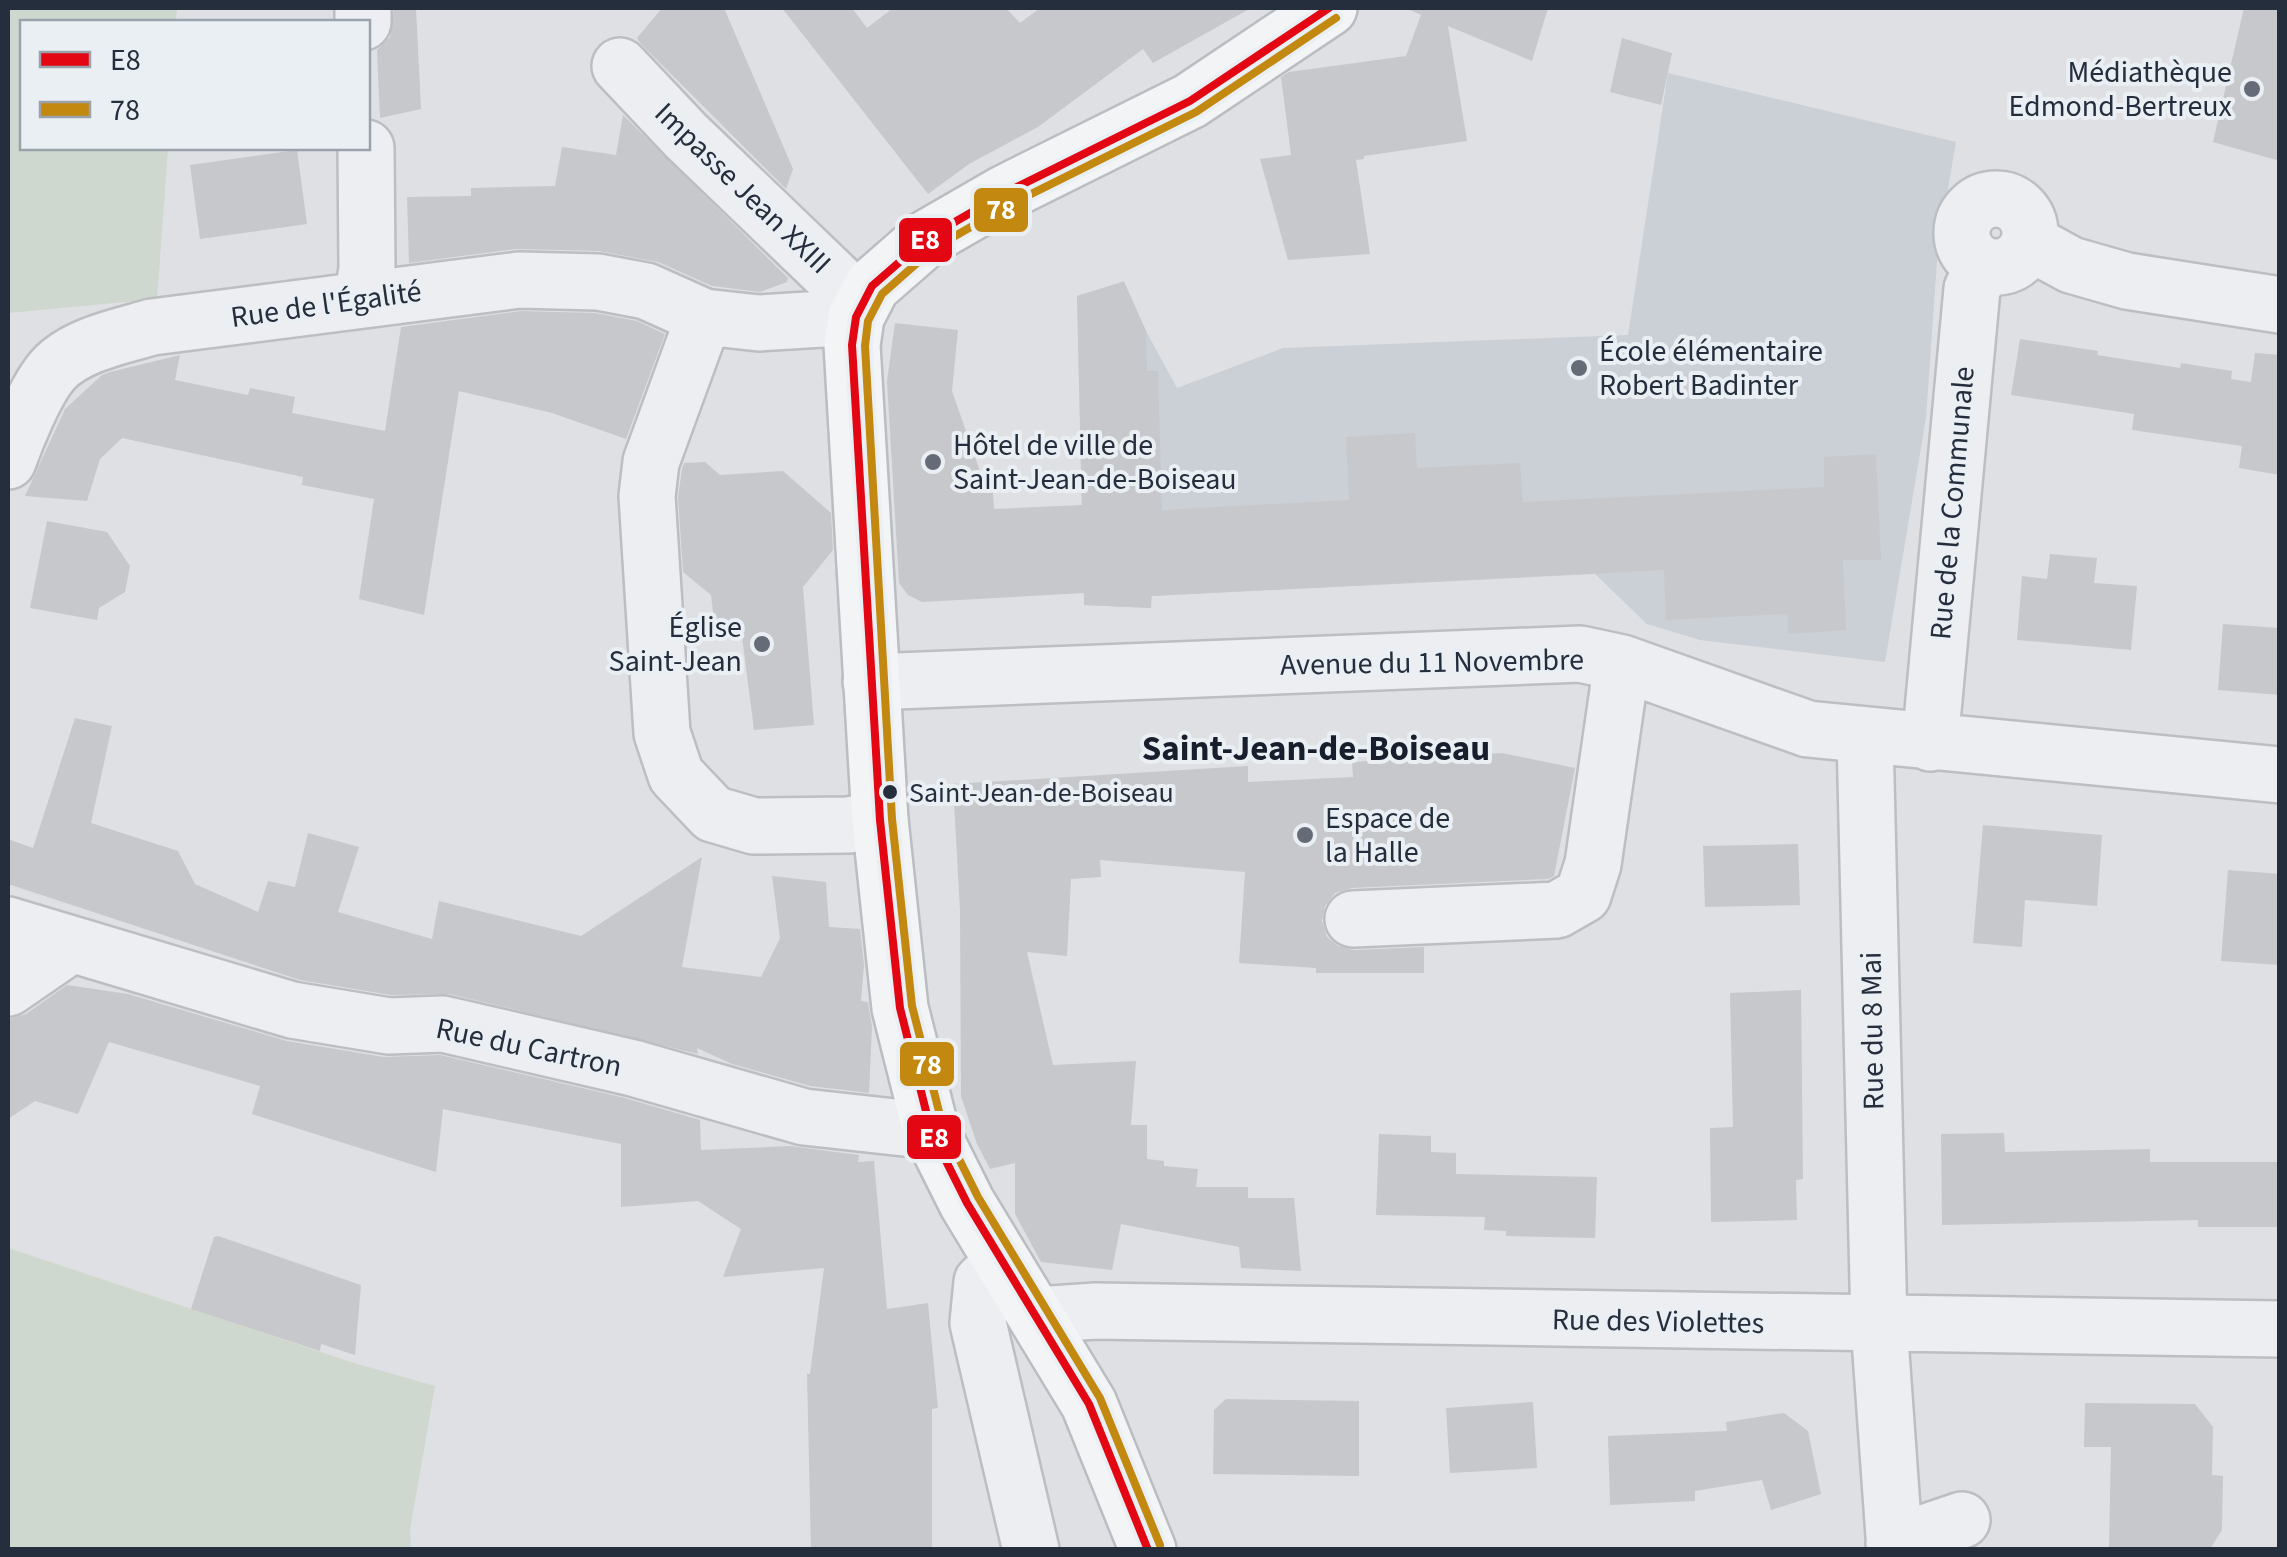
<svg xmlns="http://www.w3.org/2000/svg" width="2287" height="1557" font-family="'Source Sans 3',sans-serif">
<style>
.built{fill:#cbd0d7}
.green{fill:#ced8ce}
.building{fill:#c6c8cb}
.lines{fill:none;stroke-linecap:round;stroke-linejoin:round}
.minor-casing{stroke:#bcbec1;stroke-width:60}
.major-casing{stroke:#babdc1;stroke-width:60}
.minor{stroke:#edeef1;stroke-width:55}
.major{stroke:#f2f4f5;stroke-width:55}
.bus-1-casing{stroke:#eaeff4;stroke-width:15}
.bus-2-casing{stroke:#eaeff4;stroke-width:15}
.bus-1{stroke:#e30613;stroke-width:8}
.bus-2{stroke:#c2880f;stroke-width:8}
.poi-dot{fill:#666c77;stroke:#eaeff4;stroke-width:4}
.bus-dot{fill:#252e3d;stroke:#eaeff4;stroke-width:4}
.labels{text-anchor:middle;stroke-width:8;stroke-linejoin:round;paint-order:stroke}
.bus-label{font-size:28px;fill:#252e3d;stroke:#eaeff4;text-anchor:start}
.poi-label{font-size:30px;fill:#252e3d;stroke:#eaeff4;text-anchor:start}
.street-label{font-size:30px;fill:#252e3d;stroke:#eaeff4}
.quarter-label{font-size:35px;font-weight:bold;fill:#171f2d;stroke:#eaeff4}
.line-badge{stroke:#eaeff4;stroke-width:4}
.badge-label{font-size:28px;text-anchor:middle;font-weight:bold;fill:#fff}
</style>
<rect width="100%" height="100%" fill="#dee0e3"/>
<path class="built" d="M 1668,73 L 1956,142 L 1938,247 L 1926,418 L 1885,662 L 1700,640 L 1647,624 L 1595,574 L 1152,596 L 1151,608 L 1084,605 L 1077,296 L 1124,281 L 1146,331 L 1177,388 L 1283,348 L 1628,335 Z"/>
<path class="green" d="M 8,8 L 177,8 L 176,22 L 22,22 L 22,148 L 168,148 L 157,299 L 8,313 Z
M 8,1248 L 354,1363 L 435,1386 L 410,1530 L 411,1549 L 8,1549 Z"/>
<path class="building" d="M 394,8 L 416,8 L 421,109 L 380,118 L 377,50 L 390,37 Z
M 662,8 L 724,8 L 793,169 L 786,189 L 640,43 L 637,38 Z
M 782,8 L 852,8 L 867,28 L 893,8 L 1006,8 L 1020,23 L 1040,8 L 1251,8 L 1153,63 L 1143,49 L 1038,127 L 969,164 L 928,194 Z
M 1406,8 L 1548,8 L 1532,61 L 1448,26 L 1467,141 L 1364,156 L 1364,159 L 1356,160 L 1370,254 L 1288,260 L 1260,159 L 1291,155 L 1281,77 L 1289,72 L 1406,56 L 1421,15 Z
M 2244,8 L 2280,8 L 2280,161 L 2213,142 Z
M 1622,38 L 1672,53 L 1661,105 L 1610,92 Z
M 623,115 L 788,278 L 787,282 L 760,292 L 712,286 L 658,262 L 599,251 L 515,249 L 409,263 L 407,197 L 471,196 L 471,188 L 555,186 L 562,147 L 616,155 Z
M 297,150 L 307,224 L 200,239 L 190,165 Z
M 1124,282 L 1146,331 L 1147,371 L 1158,371 L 1162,510 L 1349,500 L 1346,437 L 1415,433 L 1417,468 L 1520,463 L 1523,502 L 1824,487 L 1824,457 L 1876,454 L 1881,560 L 1843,560 L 1846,630 L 1788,634 L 1787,614 L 1666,620 L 1664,570 L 1151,596 L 1151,608 L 1084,605 L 1084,593 L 922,602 L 908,595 L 899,583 L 887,381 L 895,323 L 958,330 L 952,391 L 982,477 L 992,476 L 994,509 L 1082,505 L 1077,296 Z
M 521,311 L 595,313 L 637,321 L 665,334 L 626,439 L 552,413 L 459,391 L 424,615 L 359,599 L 374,499 L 302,485 L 303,477 L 122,438 L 100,459 L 87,501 L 25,496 L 65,409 L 102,375 L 110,372 L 180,355 L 175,380 L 248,395 L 250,388 L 295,397 L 292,413 L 385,431 L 401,327 Z
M 2020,339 L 2098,351 L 2097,355 L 2180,368 L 2181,363 L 2232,371 L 2231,379 L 2251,382 L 2255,353 L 2280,355 L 2280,475 L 2239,468 L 2242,446 L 2132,430 L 2134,414 L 2011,395 Z
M 705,462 L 720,475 L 783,471 L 831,513 L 833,550 L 803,587 L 814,725 L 754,730 L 740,621 L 714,620 L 711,595 L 683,572 L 678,497 L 682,469 L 684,463 Z
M 47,521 L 107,532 L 130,566 L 125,592 L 99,608 L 97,620 L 30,608 Z
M 2050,554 L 2097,558 L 2094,583 L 2137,586 L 2131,650 L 2017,640 L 2022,576 L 2047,579 Z
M 2223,624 L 2280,628 L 2280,695 L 2218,690 Z
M 75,718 L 112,726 L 91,823 L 178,851 L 195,884 L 258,912 L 268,881 L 295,887 L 308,833 L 359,847 L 338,912 L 432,939 L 439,901 L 581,936 L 702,857 L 682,967 L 761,977 L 780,938 L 772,876 L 826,882 L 829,927 L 860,929 L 864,965 L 861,1001 L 868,1002 L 872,1027 L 869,1093 L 810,1086 L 732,1064 L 697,1048 L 698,1054 L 450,994 L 391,995 L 300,980 L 8,884 L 8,839 L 33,848 Z
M 1502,753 L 1575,768 L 1554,876 L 1548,879 L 1352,888 L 1335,893 L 1325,906 L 1322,921 L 1327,937 L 1338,946 L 1354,950 L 1424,947 L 1424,973 L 1316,973 L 1316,968 L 1239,963 L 1245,872 L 1100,860 L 1101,877 L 1071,879 L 1067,956 L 1027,952 L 1053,1065 L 1136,1061 L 1131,1125 L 1147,1125 L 1147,1159 L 1164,1161 L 1164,1166 L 1198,1169 L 1196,1187 L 1248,1187 L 1248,1198 L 1294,1198 L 1301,1271 L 1241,1268 L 1239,1247 L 1121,1224 L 1112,1270 L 1041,1262 L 1015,1214 L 1015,1163 L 990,1169 L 977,1144 L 961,1096 L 960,910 L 953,784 L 1248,766 L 1248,782 L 1353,777 L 1352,762 Z
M 1983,825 L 2102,835 L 2097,906 L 2025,900 L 2022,947 L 1973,943 Z
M 1798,844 L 1800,905 L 1705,907 L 1703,846 Z
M 2228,870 L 2280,874 L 2280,965 L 2221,961 Z
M 67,985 L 128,994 L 287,1041 L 384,1057 L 440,1055 L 625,1098 L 700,1120 L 701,1150 L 790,1146 L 859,1155 L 858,1162 L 874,1161 L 887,1309 L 928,1303 L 938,1408 L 932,1409 L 932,1550 L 811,1550 L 807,1374 L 810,1374 L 824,1268 L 723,1277 L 741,1229 L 698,1201 L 621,1207 L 621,1144 L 443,1109 L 436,1172 L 252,1114 L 260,1086 L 109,1042 L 78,1114 L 35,1101 L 8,1119 L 8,1019 L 26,1014 Z
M 1801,990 L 1803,1179 L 1796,1180 L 1797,1220 L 1711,1222 L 1710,1128 L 1733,1127 L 1730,993 Z
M 2004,1133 L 2005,1152 L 2150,1149 L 2150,1162 L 2280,1162 L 2280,1227 L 2198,1227 L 2198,1220 L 1942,1225 L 1941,1134 Z
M 1379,1134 L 1431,1136 L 1431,1152 L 1456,1153 L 1456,1174 L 1597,1177 L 1595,1238 L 1506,1236 L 1506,1231 L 1484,1230 L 1485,1217 L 1376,1215 Z
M 218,1236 L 361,1285 L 355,1355 L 321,1344 L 320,1351 L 191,1309 L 214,1237 Z
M 1226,1399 L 1359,1401 L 1359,1476 L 1213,1474 L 1214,1410 Z
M 1533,1402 L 1537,1468 L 1450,1473 L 1446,1408 Z
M 2085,1403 L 2195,1404 L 2213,1427 L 2212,1475 L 2223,1476 L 2222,1530 L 2210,1549 L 2109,1547 L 2111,1447 L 2084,1447 Z
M 1784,1413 L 1808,1431 L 1821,1494 L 1771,1510 L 1762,1480 L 1695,1491 L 1695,1501 L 1610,1505 L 1608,1436 L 1727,1431 L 1726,1422 Z"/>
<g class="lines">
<defs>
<path id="minor" d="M 363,8 L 363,22
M1962 233a34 34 0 1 1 68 0a34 34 0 1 1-68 0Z
M 2029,242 L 2071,265 L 2127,281 L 2280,305
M 362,300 L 367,269 L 366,148
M 704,317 L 651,462 L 647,496 L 662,733 L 676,775 L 713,814 L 754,826 L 848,825 L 880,820
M 8,461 C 17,436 36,389 53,370 C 75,345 121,336 152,327 L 519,280 L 598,282 L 646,291 L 704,317 L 759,323 L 856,317 L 837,281 L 686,136 L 620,66
M 871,682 L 1580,654 L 1622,663 L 1808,729 L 2280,775
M 1865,736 L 1879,1325 L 1895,1550
M 1930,743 L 1972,289 L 1984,265
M 1353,919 L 1557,910 L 1583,895 L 1593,864 L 1622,663
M 8,925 L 292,1010 L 389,1026 L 443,1024 L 633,1068 L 804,1117 L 931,1131
M 8,988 L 72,944
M 1002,1263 L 982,1282 L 978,1323 L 1031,1550
M 1036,1315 L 1096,1311 L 2280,1329
M 1894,1543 L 1962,1520"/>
<path id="major" d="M 1148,1550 L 1089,1404 L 967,1203 L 931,1131 L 900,1008 L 880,820 L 852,345 L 856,317 L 872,286 L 927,238 L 1005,193 L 1190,101 L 1329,8"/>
</defs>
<use href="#minor" class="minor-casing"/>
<use href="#major" class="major-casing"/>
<use href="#minor" class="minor"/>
<use href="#major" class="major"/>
<defs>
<path id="bus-1" d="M 1148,1550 L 1089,1404 L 967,1203 L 931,1131 L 900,1008 L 880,820 L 852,345 L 856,317 L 872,286 L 927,238 L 1005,193 L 1190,101 L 1329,8"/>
<path id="bus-2" d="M 1160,1545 L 1100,1398 L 978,1197 L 943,1127 L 912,1006 L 892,819 L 865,346 L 868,321 L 882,294 L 934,248 L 1011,204 L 1196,112 L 1336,18"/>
</defs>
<use href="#bus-1" class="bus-1-casing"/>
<use href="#bus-2" class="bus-2-casing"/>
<use href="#bus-1" class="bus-1"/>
<use href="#bus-2" class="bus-2"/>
</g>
<g class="poi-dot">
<circle cx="2252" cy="89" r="10"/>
<circle cx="1579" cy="368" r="10"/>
<circle cx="933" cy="462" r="10"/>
<circle cx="762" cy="644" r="10"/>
<circle cx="1305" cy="835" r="10"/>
</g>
<circle class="bus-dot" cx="890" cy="792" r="9"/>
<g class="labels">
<g class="bus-label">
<text x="909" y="802">Saint-Jean-de-Boiseau</text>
</g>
<g class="poi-label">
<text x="2232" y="82" text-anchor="end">Médiathèque<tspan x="2232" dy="34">Edmond-Bertreux</tspan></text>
<text x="1599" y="361">École élémentaire<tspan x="1599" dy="34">Robert Badinter</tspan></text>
<text x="953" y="455">Hôtel de ville de<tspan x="953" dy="34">Saint-Jean-de-Boiseau</tspan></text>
<text x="742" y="637" text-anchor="end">Église<tspan x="742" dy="34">Saint-Jean</tspan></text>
<text x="1325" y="828">Espace de<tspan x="1325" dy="34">la Halle</tspan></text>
</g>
<g class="street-label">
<text transform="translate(743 188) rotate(44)" y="10">Impasse Jean XXIII</text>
<text transform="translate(326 304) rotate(-8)" y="10">Rue de l'Égalité</text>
<text transform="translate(1952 503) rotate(-85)" y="10">Rue de la Communale</text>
<text transform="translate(1432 662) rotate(-1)" y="10">Avenue du 11 Novembre</text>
<text transform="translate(1872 1031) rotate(-91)" y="10">Rue du 8 Mai</text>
<text transform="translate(529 1047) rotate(12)" y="10">Rue du Cartron</text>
<text transform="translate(1658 1321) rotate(1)" y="10">Rue des Violettes</text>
</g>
<g class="quarter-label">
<text x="1316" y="760">Saint-Jean-de-Boiseau</text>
</g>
</g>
<g class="line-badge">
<rect x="972" y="186" width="58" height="48" rx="10" fill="#c2880f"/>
<rect x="897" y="216" width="57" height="48" rx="10" fill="#e30613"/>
<rect x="898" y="1040" width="58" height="48" rx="10" fill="#c2880f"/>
<rect x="905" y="1113" width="58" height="48" rx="10" fill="#e30613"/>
</g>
<g class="badge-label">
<text x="1001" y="219">78</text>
<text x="925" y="249">E8</text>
<text x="927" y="1074">78</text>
<text x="934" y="1147">E8</text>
</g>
<rect width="2287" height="1557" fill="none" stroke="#252e3d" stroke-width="20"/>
<rect x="20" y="20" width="350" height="130" fill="#eaeff4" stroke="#9ba2ab" stroke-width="2.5"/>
<rect x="40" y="52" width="50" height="15" fill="#e30613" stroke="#9ba2ab" stroke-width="2.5"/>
<text x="110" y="70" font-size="30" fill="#252e3d">E8</text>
<rect x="40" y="102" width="50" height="15" fill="#c2880f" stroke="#9ba2ab" stroke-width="2.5"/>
<text x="110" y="120" font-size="30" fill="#252e3d">78</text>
</svg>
